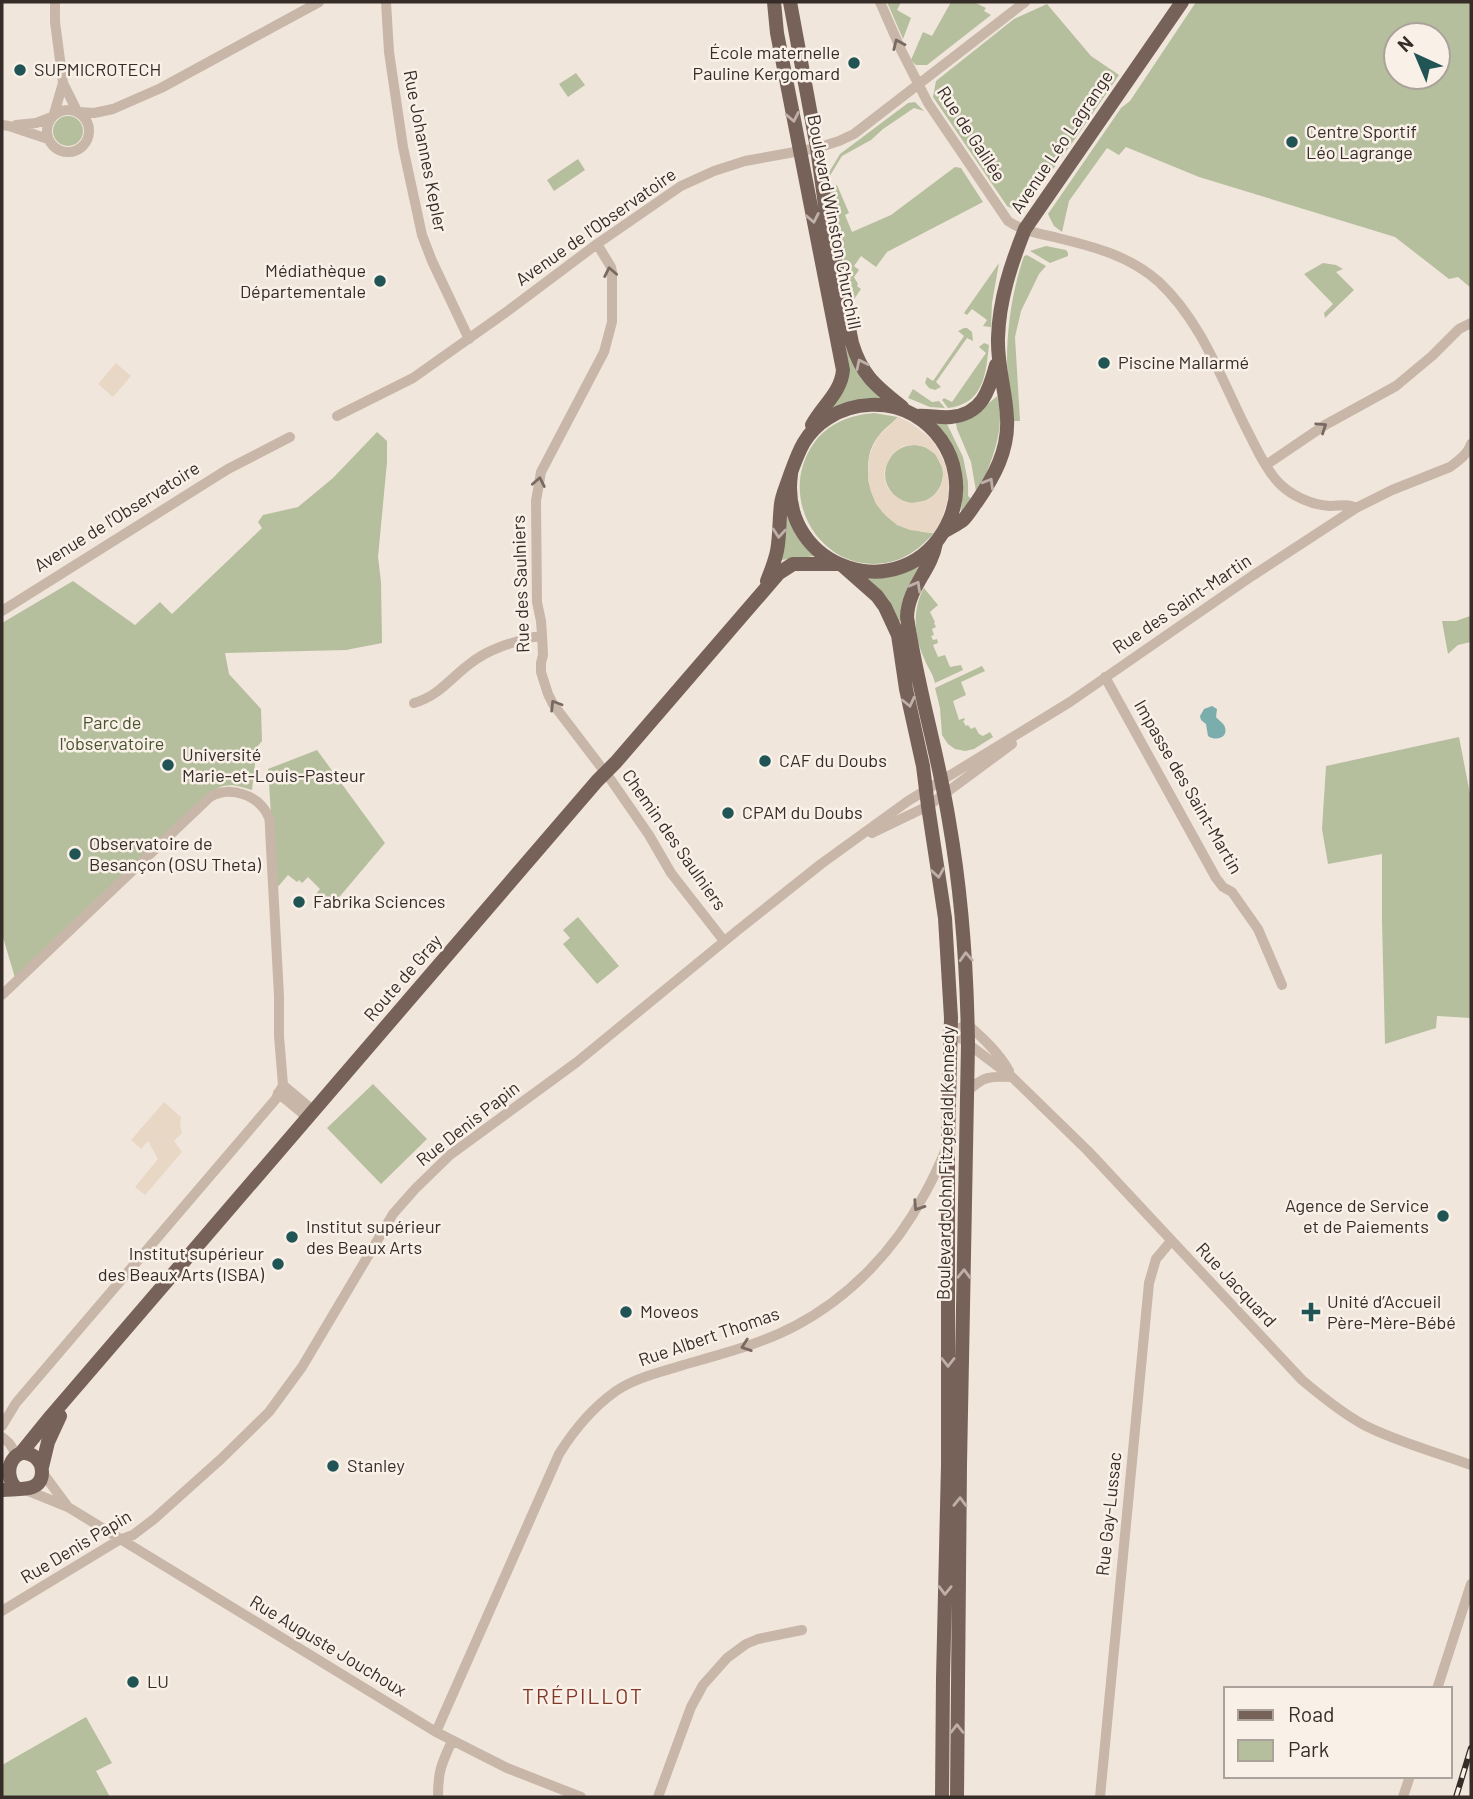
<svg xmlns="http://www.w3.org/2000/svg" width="1473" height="1799" font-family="Barlow,sans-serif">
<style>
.green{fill:#b5bf9d;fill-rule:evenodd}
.plaza{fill:#e8d7c4;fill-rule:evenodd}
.water{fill:#7cadad}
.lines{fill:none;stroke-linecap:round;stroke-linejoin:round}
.minor{stroke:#c8b6a8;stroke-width:10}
.major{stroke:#77625a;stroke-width:14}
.rail-casing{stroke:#362c28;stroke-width:6}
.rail{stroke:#f9f0e8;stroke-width:3.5;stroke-dasharray:10;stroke-linecap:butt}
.oneway{stroke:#786a62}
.oneway2{stroke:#beb0a8}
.poi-dot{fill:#205455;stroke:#f9f0e8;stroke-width:2.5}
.labels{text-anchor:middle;stroke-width:5;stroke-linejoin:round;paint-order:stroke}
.poi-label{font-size:18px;fill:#362c28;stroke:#f9f0e8;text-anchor:start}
.street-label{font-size:18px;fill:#362c28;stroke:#f9f0e8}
.park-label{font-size:18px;fill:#46532d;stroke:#f9f0e8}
.quarter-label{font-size:21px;letter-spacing:2px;fill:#813725;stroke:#f9f0e8}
</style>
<rect width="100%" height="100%" fill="#f1e6dc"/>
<path class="green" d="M 887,2 L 901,2 L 897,10 L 911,18 L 903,39 Z
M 951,2 L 974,2 L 986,8 L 984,11 L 991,15 L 927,65 L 916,65 L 911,60 L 923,32 L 932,36 Z
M 1196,2 L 1471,2 L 1471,288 L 1458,277 L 1449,279 L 1395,237 L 1199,177 L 1126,147 L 1119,155 L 1107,148 L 1069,201 L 1062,232 L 1054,226 L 1048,214 L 1121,108 L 1130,101 ZM 1396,35 L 1438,35 L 1438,77 L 1396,77 Z
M 1047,4 L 1091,56 L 1119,75 L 1075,139 L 1021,213 L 1007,206 L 933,97 L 936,81 L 1014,19 Z
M 576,73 L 585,85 L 568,97 L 559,84 Z
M 915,102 L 924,111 L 914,108 L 883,129 L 871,140 L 842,156 L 831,174 L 829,184 L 828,174 L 840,154 L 908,103 Z
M53 131a15 15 0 1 1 30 0a15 15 0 1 1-30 0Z
M 578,159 L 585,170 L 554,191 L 547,180 Z
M 955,167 L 961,168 L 983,202 L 887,252 L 876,267 L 861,256 L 854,266 L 859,270 L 854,277 L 858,284 L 857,286 L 861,289 L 852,302 L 830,189 L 837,185 L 849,213 L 845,215 L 852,232 L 891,215 Z
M 1046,246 L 1066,250 L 1068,253 L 1068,256 L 1050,263 L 1030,251 Z
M 1027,255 L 1046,266 L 1039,274 L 1021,311 L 1015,337 L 1020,421 L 1014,421 C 1013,400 1007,380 1007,360 C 1007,325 1013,288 1024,256 Z
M 999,263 L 992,303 L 991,327 L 983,326 L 987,320 L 972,309 L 967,315 L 964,313 Z
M 1323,263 L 1336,265 L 1343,269 L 1336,272 L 1354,290 L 1325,318 L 1324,313 L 1333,304 L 1304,274 Z
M 964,328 L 967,328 L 972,332 L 973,341 L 967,338 L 936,382 L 941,387 L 935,390 L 929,388 L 925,383 L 927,377 L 933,381 L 964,336 L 958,331 Z
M 984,343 L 989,345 C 986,373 984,404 948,408 L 942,400 L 944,398 L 952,402 L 986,353 L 979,347 Z
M 845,345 L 853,363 L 881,398 L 829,410 Z
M 913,389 L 932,402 L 939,401 L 945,408 L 930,407 L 908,398 Z
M 997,396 C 1007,430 990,462 979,493 L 976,491 L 971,462 L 957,429 L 956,423 L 979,412 Z
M 874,413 L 898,417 C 890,425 881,431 875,441 C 868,453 867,465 869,478 C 874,515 898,531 934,533 C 924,544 914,553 900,559 C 829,585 772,502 814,443 C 828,423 851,415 874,413 Z
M 935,424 L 947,424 L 963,457 L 968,482 L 968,496 L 974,501 L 961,513 L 962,493 Z
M 377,432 L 387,441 L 387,462 L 378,557 L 381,582 L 382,643 L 346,650 L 225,653 L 229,674 L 261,709 L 262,741 L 257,747 L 252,790 C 231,784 225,782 207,795 L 16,981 L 2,934 L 2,623 L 73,581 L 135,625 L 160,602 L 172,614 L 262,528 L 258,522 L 263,515 L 298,507 L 333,478 Z
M885 474a29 29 0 1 1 58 0a29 29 0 1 1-58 0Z
M 786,514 L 788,514 L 800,539 L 815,556 L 781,560 Z
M 920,565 L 921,566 C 909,583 899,599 901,621 L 899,621 L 888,599 L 867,578 L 897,575 Z
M 924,588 L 938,605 L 930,612 L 935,622 L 934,623 L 936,627 L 932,629 L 934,635 L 931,636 L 933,640 L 937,639 L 938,643 L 933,645 L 938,657 L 945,655 L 950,667 L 961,665 L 963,670 L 935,683 C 932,671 928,669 924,658 C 914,637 912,609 924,588 Z
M 1470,616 L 1471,642 L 1458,645 L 1448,654 L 1442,621 L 1456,621 Z
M 982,666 L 985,671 L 961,682 L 966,695 L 953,701 L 959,720 L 964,718 L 965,720 L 963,721 L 966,726 L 968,725 L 971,729 L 975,727 L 979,734 L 983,736 L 990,732 L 993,737 L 974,749 L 965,751 L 955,749 L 948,744 L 942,735 L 940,708 L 935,688 Z
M 1459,737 L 1471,799 L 1471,1018 L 1437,1016 L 1436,1028 L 1385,1044 L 1382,920 L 1382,854 L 1328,864 L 1322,829 L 1326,766 Z
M 317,750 L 385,843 L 330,908 L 319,899 L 320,897 L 316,894 L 320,889 L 308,877 L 302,883 L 299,880 L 297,882 L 288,875 L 276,889 L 268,769 Z
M 578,917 L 619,966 L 597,984 L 563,944 L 570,938 L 563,930 Z
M 373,1084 L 427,1139 L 381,1184 L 327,1128 Z
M 86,1717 L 112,1763 L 96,1771 L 110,1797 L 2,1797 L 2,1765 Z"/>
<path class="plaza" d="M 116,363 L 131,376 L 113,397 L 98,384 Z
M 898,417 L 911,423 L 930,438 L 936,446 L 945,464 L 949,481 L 948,498 L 942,519 L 934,533 L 910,530 L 897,525 L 885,515 L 876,504 L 871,492 L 868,480 L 869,457 L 877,438 ZM 916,445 L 925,447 L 935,454 L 943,469 L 943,476 L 941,486 L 935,494 L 928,500 L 912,503 L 904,502 L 890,492 L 886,484 L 884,476 L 885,468 L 893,453 L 903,446 Z
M 164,1102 L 181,1117 L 180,1125 L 182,1133 L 174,1141 L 182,1152 L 145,1195 L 135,1187 L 158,1159 L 148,1141 L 141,1149 L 131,1140 Z"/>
<path class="water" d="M 1212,706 L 1217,709 L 1216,717 C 1218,720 1222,722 1224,725 C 1230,737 1217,742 1208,736 L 1206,724 L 1201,720 L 1200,716 L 1204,709 Z"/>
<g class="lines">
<path class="minor" d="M 55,2 L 55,22 L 63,83 L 77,111
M 386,2 L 389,52 L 403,147 L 422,235 L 432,261 L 469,339
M 880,2 L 902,52 L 928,103 L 1008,221 C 1022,231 1041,234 1058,238 C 1095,247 1130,256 1159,282 C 1202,322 1222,381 1248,432 C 1257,449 1265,468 1278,482 C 1291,496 1312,505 1330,506 C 1340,506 1348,503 1356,508
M47 131a21 21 0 1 1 42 0a21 21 0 1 1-42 0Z
M 79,112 L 94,113 L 113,109 L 161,88 L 319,2
M 54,114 L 63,83
M 2,125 L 9,126 L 48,139
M 16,125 L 36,123 L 52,117
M 597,244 L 611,267 L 612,272 L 612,322 L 604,352 L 541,472 L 536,501 L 537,602 L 541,621 L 542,635 L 543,655 L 541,663 L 541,672 L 548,694 L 553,704 L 611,780 L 649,835 L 671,873 L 724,941
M 337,416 L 413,378 L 509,310 L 597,244 L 681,186 L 714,171 L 745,161 L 817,148 L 839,141 L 854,134 L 1025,2
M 1266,465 L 1325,425 L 1396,386 L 1432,356 L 1459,329 L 1471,323
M 2,611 L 228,469 L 290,437
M 1105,677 L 1216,878 L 1223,887 L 1232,892 L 1258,929 L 1282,985
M 414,703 C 438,696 448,681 467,666 C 488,648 516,641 542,635
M 872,833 L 928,806 L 1012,744
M 2,995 L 210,797 C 230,785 260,795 269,818 C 270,821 270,825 270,829 L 279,996 L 279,1036 L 283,1085 L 275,1100 L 16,1403 L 2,1426
M 951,1031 L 1012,1077 L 1088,1151 L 1302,1380 C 1321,1396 1342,1413 1364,1425 C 1397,1442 1436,1452 1471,1465
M 951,1031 L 968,1025 C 984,1039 999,1053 1009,1071
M 283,1085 L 314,1111
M 967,1092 C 983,1076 990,1076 1012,1077
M 278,1093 L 302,1113
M 2,1437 L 9,1443 L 17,1455
M 42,1472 L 68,1507
M 26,1490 L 68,1507 L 436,1732 L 507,1768 L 581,1797
M 2,1611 L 119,1540 L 133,1535 L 154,1519 L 221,1459 L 269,1412 L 302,1367 L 393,1214 L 415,1189 L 450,1155 L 577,1062 L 738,930 L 821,864 L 908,801 L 1070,702 L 1252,576 L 1356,508 L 1392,490 L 1450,467 C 1458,461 1468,454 1471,444
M 1437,1689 L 1471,1584
M 436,1732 L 559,1454 C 574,1430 592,1408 616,1391 C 635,1378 658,1373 680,1366 C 718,1355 759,1345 795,1326 C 850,1297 895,1250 924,1195 C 933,1180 940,1163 947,1147
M 438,1797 C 438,1771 441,1765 452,1741
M 658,1797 L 691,1707 L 703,1685 L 727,1658 L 746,1644 L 758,1639 L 802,1630
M 1100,1797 L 1149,1283 L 1156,1259 L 1171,1241
M 1403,1797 L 1410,1776"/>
<path class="major" d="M 774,2 L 777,33 L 843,370 C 841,393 822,406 812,425
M 790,2 L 817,148 L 827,219 L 852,343 C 862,376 876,386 902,407
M 916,416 C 928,415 939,418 951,417 C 982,414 989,391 996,365
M 945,531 C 951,527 958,524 963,520 C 968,515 972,508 976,503 C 994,477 1009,450 1007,418 C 1006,391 997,366 998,338 C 999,300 1011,264 1025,229 L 1182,2
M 936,543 C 931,571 908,587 907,617 C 917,686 938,753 949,821 C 962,895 967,969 968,1044 L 960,1465 L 957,1797
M 843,566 L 877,596 L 885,607 L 898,635 L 906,689 L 923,766 L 928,806 L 945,918 L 951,1018 L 948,1145 L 948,1465 L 943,1678 L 942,1797
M 767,581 C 771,571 775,561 777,551 C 780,536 779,519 781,504 C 782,495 786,487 789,478 C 798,453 804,433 828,418 C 853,402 888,400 914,415 C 936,428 951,449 955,474 C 958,491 955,509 947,525 C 904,610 778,570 791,474
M 21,1453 L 51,1416 L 597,781 L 616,762 L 779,573 L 793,564 L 837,564
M 42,1467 L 48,1442 L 60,1416
M 2,1490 C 16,1488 42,1494 42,1472 C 42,1466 40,1461 35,1457 C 15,1442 0,1472 16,1488"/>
<defs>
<path id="rail" d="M 1456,1797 L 1471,1748"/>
</defs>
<use href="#rail" class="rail-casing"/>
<use href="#rail" class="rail"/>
</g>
<defs><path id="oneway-chevron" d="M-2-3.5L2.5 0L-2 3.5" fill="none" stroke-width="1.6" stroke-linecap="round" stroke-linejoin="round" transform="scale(1.75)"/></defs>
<g class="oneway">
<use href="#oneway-chevron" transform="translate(898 44) rotate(-114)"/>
<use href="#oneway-chevron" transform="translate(610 272) rotate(-101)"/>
<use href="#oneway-chevron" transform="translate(1322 427) rotate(-34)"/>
<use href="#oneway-chevron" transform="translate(539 482) rotate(-79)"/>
<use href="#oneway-chevron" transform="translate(555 705) rotate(-122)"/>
<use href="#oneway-chevron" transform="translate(918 1206) rotate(123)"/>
<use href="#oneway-chevron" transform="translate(746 1346) rotate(161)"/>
</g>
<g class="oneway2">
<use href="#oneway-chevron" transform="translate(793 117) rotate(79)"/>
<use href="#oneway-chevron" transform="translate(813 218) rotate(79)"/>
<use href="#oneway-chevron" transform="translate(861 364) rotate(-116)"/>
<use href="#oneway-chevron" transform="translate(989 483) rotate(-59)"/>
<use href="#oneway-chevron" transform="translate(779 533) rotate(95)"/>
<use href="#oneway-chevron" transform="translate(916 586) rotate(-61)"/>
<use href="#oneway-chevron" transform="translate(909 702) rotate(77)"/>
<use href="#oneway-chevron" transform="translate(938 873) rotate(81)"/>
<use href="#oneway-chevron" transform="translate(966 957) rotate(-93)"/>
<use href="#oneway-chevron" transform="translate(964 1274) rotate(-89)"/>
<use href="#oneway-chevron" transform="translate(948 1362) rotate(90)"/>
<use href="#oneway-chevron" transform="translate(960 1502) rotate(-89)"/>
<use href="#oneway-chevron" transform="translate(945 1590) rotate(91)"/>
<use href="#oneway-chevron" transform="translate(957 1729) rotate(-90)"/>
</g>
<g class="poi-dot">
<circle cx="854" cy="63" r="7"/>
<circle cx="20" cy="70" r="7"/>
<circle cx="1292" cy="142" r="7"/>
<circle cx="380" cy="281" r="7"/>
<circle cx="1104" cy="363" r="7"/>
<circle cx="765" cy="761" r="7"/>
<circle cx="168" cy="765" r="7"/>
<circle cx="728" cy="813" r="7"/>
<circle cx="75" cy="854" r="7"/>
<circle cx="299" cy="902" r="7"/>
<circle cx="1443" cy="1216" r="7"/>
<circle cx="292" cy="1237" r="7"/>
<circle cx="278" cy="1264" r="7"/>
<circle cx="626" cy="1312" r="7"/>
<path d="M1307.5 1301.5h7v7h7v7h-7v7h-7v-7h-7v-7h7z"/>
<circle cx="333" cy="1466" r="7"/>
<circle cx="133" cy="1682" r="7"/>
</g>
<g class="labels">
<g class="poi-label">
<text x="840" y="59" text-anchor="end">École maternelle<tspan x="840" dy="21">Pauline Kergomard</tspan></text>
<text x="34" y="76">SUPMICROTECH</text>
<text x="1306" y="138">Centre Sportif<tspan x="1306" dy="21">Léo Lagrange</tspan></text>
<text x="366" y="277" text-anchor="end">Médiathèque<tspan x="366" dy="21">Départementale</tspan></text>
<text x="1118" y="369">Piscine Mallarmé</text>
<text x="182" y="761">Université<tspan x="182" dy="21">Marie-et-Louis-Pasteur</tspan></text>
<text x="779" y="767">CAF du Doubs</text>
<text x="742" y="819">CPAM du Doubs</text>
<text x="89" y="850">Observatoire de<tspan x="89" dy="21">Besançon (OSU Theta)</tspan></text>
<text x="313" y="908">Fabrika Sciences</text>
<text x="1429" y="1212" text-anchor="end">Agence de Service<tspan x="1429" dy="21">et de Paiements</tspan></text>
<text x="306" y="1233">Institut supérieur<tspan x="306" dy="21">des Beaux Arts</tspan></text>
<text x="264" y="1260" text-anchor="end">Institut supérieur<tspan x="264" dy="21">des Beaux Arts (ISBA)</tspan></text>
<text x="1327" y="1308">Unité d’Accueil<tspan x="1327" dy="21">Père-Mère-Bébé</tspan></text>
<text x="640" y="1318">Moveos</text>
<text x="347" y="1472">Stanley</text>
<text x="147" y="1688">LU</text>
</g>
<g class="street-label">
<text transform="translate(971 134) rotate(57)" y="6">Rue de Galilée</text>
<text transform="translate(1062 142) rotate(-56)" y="6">Avenue Léo Lagrange</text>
<text transform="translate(425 151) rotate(79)" y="6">Rue Johannes Kepler</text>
<text transform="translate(834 222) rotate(79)" y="6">Boulevard Winston Churchill</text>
<text transform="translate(596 227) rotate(-35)" y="6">Avenue de l'Observatoire</text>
<text transform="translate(117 517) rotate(-32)" y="6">Avenue de l'Observatoire</text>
<text transform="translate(521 584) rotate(-92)" y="6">Rue des Saulniers</text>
<text transform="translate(1182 604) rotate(-34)" y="6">Rue des Saint-Martin</text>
<text transform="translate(1188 787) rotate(60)" y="6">Impasse des Saint-Martin</text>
<text transform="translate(674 840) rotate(55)" y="6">Chemin des Saulniers</text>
<text transform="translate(403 978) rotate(-49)" y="6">Route de Gray</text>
<text transform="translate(468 1124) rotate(-38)" y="6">Rue Denis Papin</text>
<text transform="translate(946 1163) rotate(-89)" y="6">Boulevard John Fitzgerald Kennedy</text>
<text transform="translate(1236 1285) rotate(47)" y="6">Rue Jacquard</text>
<text transform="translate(709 1337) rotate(-19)" y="6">Rue Albert Thomas</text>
<text transform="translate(1109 1514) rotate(-84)" y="6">Rue Gay-Lussac</text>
<text transform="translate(76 1547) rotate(-31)" y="6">Rue Denis Papin</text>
<text transform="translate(328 1646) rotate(31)" y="6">Rue Auguste Jouchoux</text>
</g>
<g class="park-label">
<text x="112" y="729">Parc de<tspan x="112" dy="21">l'observatoire</tspan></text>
</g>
<g class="quarter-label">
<text x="583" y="1704">TRÉPILLOT</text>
</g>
</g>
<rect width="1473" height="1799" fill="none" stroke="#362c28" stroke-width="7"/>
<rect x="1224" y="1687" width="228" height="91" fill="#f9f0e8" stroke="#aba29b" stroke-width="2"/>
<rect x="1238" y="1710" width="35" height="10" fill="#77625a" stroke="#aba29b" stroke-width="2"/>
<text x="1288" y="1722" font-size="21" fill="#362c28">Road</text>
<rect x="1238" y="1740" width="35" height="21" fill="#b5bf9d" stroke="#aba29b" stroke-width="2"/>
<text x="1288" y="1757" font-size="21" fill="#362c28">Park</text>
<g transform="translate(1417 56) rotate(316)"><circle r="33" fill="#f9f0e8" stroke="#aba29b" stroke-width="2"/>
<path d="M0-5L12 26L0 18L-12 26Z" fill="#205455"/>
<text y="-10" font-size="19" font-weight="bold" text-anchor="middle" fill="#362c28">N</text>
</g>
</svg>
